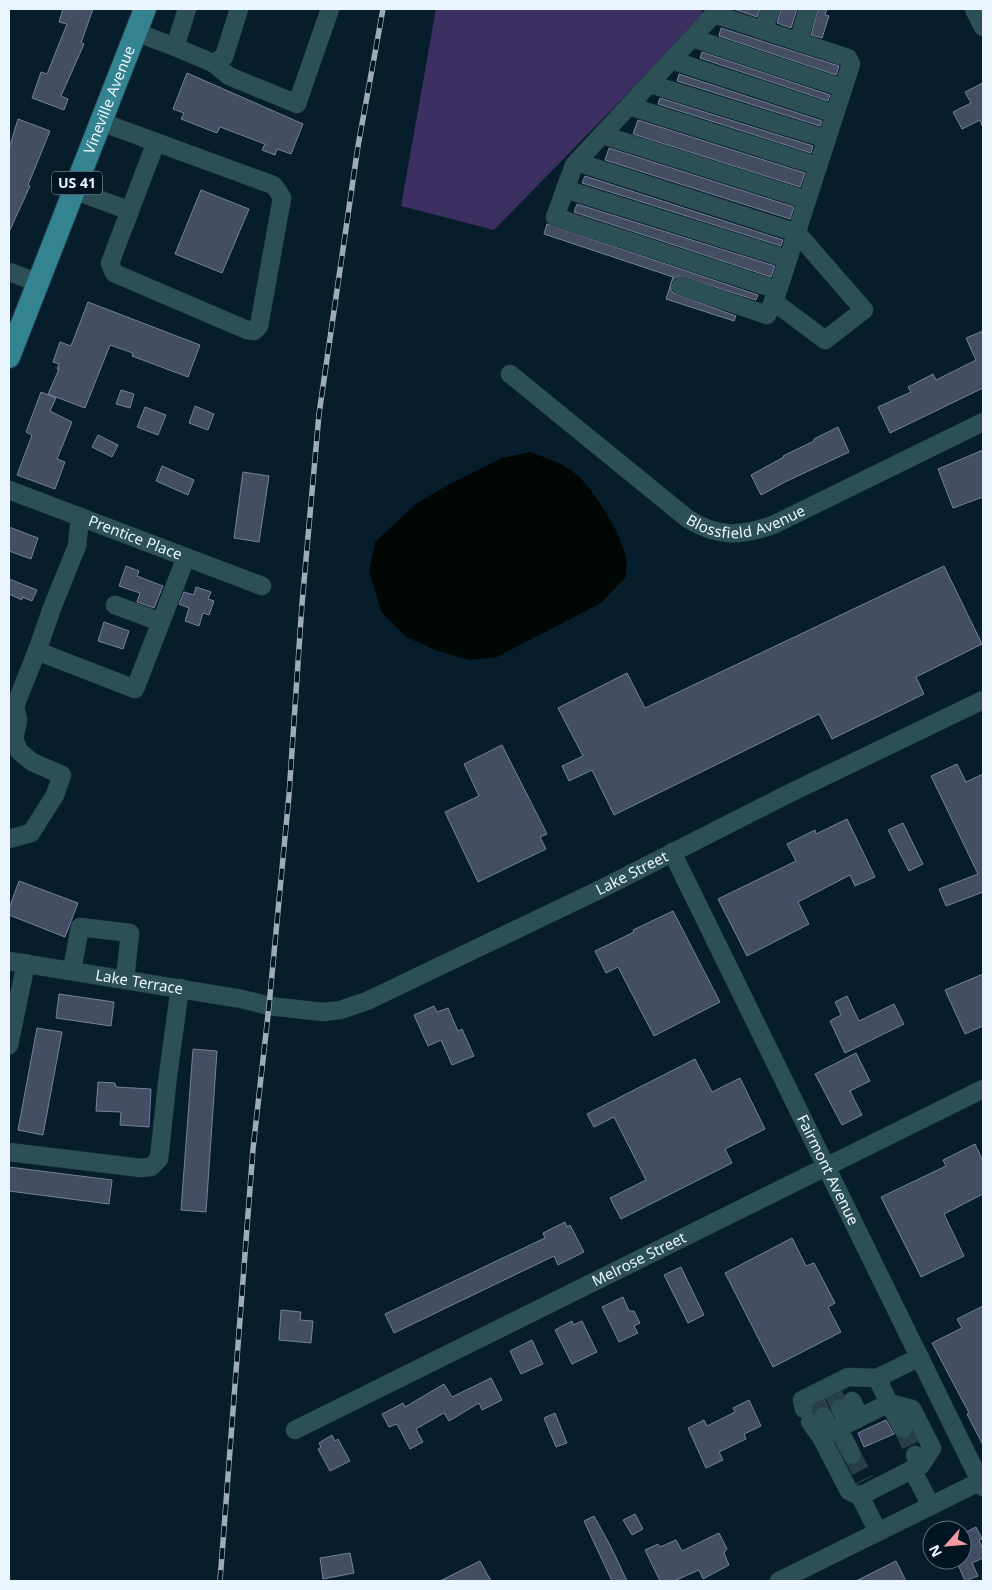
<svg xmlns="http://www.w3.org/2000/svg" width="992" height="1590" font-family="'Noto Sans',sans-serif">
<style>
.green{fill:#3c2f62}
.water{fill:#000705}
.building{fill:#434e64;stroke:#76819a}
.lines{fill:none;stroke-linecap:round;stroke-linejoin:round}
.minor-tunnel{stroke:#283e4b;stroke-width:18;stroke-dasharray:18 9;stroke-linecap:butt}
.minor-casing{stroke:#213845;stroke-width:19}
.major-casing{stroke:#213845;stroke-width:24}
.minor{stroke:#2c5056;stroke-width:18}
.major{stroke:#338390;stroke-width:22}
.rail-casing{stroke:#9dadb7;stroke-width:5.5}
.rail{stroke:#001422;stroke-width:4;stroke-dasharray:11;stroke-linecap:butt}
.labels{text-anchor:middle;stroke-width:4;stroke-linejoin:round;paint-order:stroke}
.shield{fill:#001422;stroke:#a4b2bb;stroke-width:1}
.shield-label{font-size:14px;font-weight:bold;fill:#eaf5fd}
.street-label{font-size:15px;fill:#eaf5fd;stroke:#001422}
</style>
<rect width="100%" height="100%" fill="#061e2c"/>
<path class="green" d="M 436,9 L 703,9 L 700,19 L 494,230 L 401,206 Z"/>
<path class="water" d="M 530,452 C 546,458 563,463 576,474 C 594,490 621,533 626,557 C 627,563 626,570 626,577 L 601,603 L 497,657 L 469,660 L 438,651 L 406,637 L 382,613 L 369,572 L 375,542 L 417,503 L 450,484 L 502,458 Z"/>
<path class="building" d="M 63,9 L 93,9 L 81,43 L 84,44 L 61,96 L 68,99 L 64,110 L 32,98 L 41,72 L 47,74 L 67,24 L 59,22 Z
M 734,9 L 760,9 L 757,17 Z
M 781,9 L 797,9 L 791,28 L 777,23 Z
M 818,9 L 827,9 L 825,15 L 829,16 L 822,38 L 811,35 Z
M 721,28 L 839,66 L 836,75 L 719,36 Z
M 702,52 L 830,95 L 828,101 L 700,58 Z
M 187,73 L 303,124 L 291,154 L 277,149 L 275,155 L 262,150 L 265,144 L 220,127 L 217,133 L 181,119 L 184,113 L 173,109 Z
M 679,74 L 822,121 L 820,126 L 677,81 Z
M 983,83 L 983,128 L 980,120 L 962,129 L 953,112 L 971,103 L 965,92 Z
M 660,98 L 813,146 L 811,153 L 658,104 Z
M 18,119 L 50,131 L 28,185 L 30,186 L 9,232 L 9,149 Z
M 638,120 L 805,173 L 800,187 L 633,134 Z
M 609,148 L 794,207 L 790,219 L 605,160 Z
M 585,176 L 783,240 L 781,246 L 582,183 Z
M 201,190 L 249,209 L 222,273 L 175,254 Z
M 577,204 L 775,266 L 771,277 L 574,212 Z
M 547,224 L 758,295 L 756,300 L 679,276 L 674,278 L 671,283 L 671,289 L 673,293 L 736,316 L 734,321 L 666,299 L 673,277 L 544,234 Z
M 88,302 L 200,345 L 188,377 L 132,356 L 133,353 L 110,345 L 85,408 L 48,394 L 59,369 L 57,369 L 59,364 L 53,362 L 60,342 L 71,346 Z
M 983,331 L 983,388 L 890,433 L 878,407 L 911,392 L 908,387 L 933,374 L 936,380 L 976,360 L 966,338 Z
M 121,390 L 134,394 L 130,408 L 116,404 Z
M 41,392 L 56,398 L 50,411 L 72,422 L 57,459 L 65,462 L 55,489 L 17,475 L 32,435 L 26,432 Z
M 195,406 L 214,414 L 208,430 L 189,423 Z
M 145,407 L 166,415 L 158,435 L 137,427 Z
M 838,427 L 849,452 L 785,482 L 761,495 L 751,475 L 784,457 L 783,456 L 814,441 L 814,439 Z
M 98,435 L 118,445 L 112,457 L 92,447 Z
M 983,450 L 983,497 L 953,508 L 938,469 Z
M 162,466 L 194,480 L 188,495 L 156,481 Z
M 243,472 L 269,476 L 259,542 L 234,538 Z
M 9,527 L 38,538 L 31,559 L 9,551 Z
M 126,566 L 139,571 L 137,576 L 163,586 L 154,608 L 137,602 L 140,593 L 119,586 Z
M 944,566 L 982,644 L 916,677 L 924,694 L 832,739 L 819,714 L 614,815 L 592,770 L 569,781 L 562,766 L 583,756 L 558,708 L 627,673 L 645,708 Z
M 9,579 L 37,590 L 32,601 L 22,597 L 22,600 L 9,594 Z
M 196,587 L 211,592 L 208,599 L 214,601 L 209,615 L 203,613 L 199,626 L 185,621 L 189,608 L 179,604 L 184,592 L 194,595 Z
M 104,622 L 129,631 L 123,649 L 98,641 Z
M 502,745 L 547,834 L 540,837 L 546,849 L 478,882 L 445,812 L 479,796 L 464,764 Z
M 957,764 L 966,782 L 983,774 L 983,892 L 946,906 L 939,889 L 978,874 L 931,776 Z
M 847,819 L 875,877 L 855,886 L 850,875 L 798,902 L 809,924 L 747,956 L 718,899 L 796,861 L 787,844 L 815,830 L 816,834 Z
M 903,823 L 923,864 L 909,871 L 888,830 Z
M 19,881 L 78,903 L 65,937 L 9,915 L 9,909 Z
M 673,911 L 720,1002 L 654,1036 L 618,967 L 606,973 L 595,951 L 634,932 L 633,930 Z
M 983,974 L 983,1026 L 965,1034 L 945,990 Z
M 59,994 L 114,1002 L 111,1026 L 56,1018 Z
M 847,996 L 859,1021 L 894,1004 L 904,1024 L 845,1053 L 830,1021 L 841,1015 L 835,1002 Z
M 434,1006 L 437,1012 L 448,1008 L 458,1031 L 462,1029 L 474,1056 L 452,1065 L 441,1040 L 428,1046 L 414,1015 Z
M 37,1028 L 62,1032 L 43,1135 L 18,1130 Z
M 193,1049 L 217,1051 L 206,1212 L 181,1210 Z
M 856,1053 L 870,1081 L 850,1091 L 862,1115 L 842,1125 L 815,1074 Z
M 695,1059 L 712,1092 L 740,1078 L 765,1129 L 725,1149 L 732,1163 L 621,1219 L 610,1198 L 646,1180 L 614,1117 L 594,1127 L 587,1114 Z
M 98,1082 L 115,1083 L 116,1087 L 151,1089 L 149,1127 L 120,1125 L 121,1112 L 96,1111 Z
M 975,1144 L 983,1161 L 983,1194 L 944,1214 L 964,1256 L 921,1277 L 881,1197 L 946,1166 L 943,1160 Z
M 9,1167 L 112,1180 L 109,1204 L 9,1191 Z
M 565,1222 L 567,1227 L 570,1225 L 584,1252 L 558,1265 L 554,1256 L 394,1333 L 385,1314 L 545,1238 L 543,1233 Z
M 792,1238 L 806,1266 L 814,1263 L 823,1280 L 835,1303 L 828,1307 L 841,1332 L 773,1367 L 725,1273 Z
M 681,1267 L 704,1315 L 688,1323 L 664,1275 Z
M 623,1297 L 629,1311 L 634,1311 L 640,1323 L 634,1326 L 638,1333 L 619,1342 L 602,1307 Z
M 983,1306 L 983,1445 L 967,1414 L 969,1413 L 932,1343 L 962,1328 L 957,1319 Z
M 281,1310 L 301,1312 L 300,1320 L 313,1321 L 311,1343 L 279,1340 Z
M 572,1321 L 573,1325 L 582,1321 L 597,1352 L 572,1364 L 555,1330 Z
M 532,1340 L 543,1364 L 521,1374 L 510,1351 Z
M 491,1378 L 502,1400 L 482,1410 L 479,1403 L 449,1421 L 444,1413 L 416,1429 L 423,1442 L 410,1449 L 397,1424 L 389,1427 L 382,1414 L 403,1403 L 405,1407 L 444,1384 L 452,1397 Z
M 749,1400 L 761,1426 L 744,1434 L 746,1439 L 719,1452 L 723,1460 L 706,1468 L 688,1428 L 704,1420 L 707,1426 L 735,1412 L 733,1408 Z
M 555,1413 L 567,1443 L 556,1447 L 544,1418 Z
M 886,1420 L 894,1434 L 864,1447 L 858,1433 Z
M 332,1435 L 335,1441 L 338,1439 L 350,1461 L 330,1471 L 318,1449 L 321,1447 L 319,1443 Z
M 635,1514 L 643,1529 L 632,1535 L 623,1520 Z
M 594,1516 L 611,1547 L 627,1581 L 612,1581 L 584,1521 Z
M 976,1527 L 982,1539 L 979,1540 L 983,1550 L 983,1558 L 972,1563 L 978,1576 L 965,1581 L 956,1560 L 962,1560 L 962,1534 Z
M 719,1533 L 727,1549 L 724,1553 L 729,1565 L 703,1579 L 699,1570 L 674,1581 L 660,1581 L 645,1550 L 658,1544 L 660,1547 L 676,1540 L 682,1551 Z
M 350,1553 L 354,1573 L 323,1579 L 320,1558 Z
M 480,1561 L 491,1581 L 440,1581 Z
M 896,1561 L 906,1581 L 856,1581 Z"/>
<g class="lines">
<path class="minor-tunnel" d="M 834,1394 L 840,1408
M 817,1402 L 823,1416
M 903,1429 L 915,1455
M 852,1455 L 865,1480"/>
<defs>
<g id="minor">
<path d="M 187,9 L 175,47 L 213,63 L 224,57 L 239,9"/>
<path d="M 974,9 L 983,27"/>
<path d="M 714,14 L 848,58 L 851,64 L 778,290 L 555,217 L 574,165 L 714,14 L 716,9"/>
<path d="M 763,30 L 771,9"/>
<path d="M 136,32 L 175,47"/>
<path d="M 692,38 L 843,88"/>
<path d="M 798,42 L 808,9"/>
<path d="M 671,60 L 835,114"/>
<path d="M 213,63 L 229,76 L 297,104 L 330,9"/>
<path d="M 650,84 L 827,139"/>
<path d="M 629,106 L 818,166"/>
<path d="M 101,122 L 273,185 L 278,191 L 282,198 L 259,326 L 254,331 L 247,330 L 114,273 L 110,263 L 156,142"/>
<path d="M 603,135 L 807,200"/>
<path d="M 577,162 L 797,233 L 864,310 L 825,340 L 773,301"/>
<path d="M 565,189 L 788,259"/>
<path d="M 74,190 L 130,211"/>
<path d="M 9,272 L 37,282"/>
<path d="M 681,286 L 767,315 L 777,293"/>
<path id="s1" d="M 510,374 L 688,519 C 719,538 740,536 773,525 L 983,422"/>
<path id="s2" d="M 9,490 L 262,586"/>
<path d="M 80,517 L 77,546 L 52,608 L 37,651 L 135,689 L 186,557"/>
<path d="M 115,605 L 161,622"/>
<path d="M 9,839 L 31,833 L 55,795 L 62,775 L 32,762 L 19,751 L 14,739 L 18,720 L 15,706 L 37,651"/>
<path id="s3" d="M 672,852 L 983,1487"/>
<path id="s4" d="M 9,961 L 242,999 L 269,1006 L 323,1012 L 340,1010 L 367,1001 L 603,888 L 790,793 L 983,700"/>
<path d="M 72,970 L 80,927 L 130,933 L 125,979"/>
<path d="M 9,1045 L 26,963"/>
<path d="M 9,1152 L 141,1168 L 151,1167 L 159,1159 L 168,1075 L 180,988"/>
<path d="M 852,1401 L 860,1417"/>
<path d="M 889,1403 L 912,1409 L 932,1448 L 921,1465"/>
<path d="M 889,1403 L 903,1429"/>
<path d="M 840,1408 L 848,1423"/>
<path d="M 804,1409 L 802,1400 L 848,1377 L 877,1378"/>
<path d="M 823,1416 L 831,1432"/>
<path d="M 810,1422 L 821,1437"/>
<path d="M 838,1428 L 852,1455"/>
<path id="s5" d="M 295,1430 L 983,1089"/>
<path d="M 915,1455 L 921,1465 L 860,1496 L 849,1491 L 821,1437 L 889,1403 L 877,1378 L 920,1357"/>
<path d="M 912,1469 L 931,1506"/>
<path d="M 860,1496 L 878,1532"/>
<path d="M 779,1581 L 983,1480"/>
</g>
<g id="major">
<path id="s6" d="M 9,357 L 145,9"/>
</g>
</defs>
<use href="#minor" class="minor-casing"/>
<use href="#major" class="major-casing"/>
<use href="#minor" class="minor"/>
<use href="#major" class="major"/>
<defs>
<path id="rail" d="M 220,1581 L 253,1149 L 269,1006 L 289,795 L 302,604 L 319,414 L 358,146 L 383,9"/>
</defs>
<use href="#rail" class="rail-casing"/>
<use href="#rail" class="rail"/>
</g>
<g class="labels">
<rect class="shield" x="52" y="171.5" width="50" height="23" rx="4"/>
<g class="shield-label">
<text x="77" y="188">US 41</text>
</g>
<g class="street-label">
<text dy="5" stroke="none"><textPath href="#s6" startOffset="276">Vineville Avenue</textPath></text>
<text dy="5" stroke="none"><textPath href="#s1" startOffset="291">Blossfield Avenue</textPath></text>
<text dy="5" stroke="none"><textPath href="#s2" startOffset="135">Prentice Place</textPath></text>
<text dy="5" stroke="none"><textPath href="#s4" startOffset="658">Lake Street</textPath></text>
<text dy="5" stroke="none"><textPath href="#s4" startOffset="132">Lake Terrace</textPath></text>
<text dy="5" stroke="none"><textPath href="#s3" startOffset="354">Fairmont Avenue</textPath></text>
<text dy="5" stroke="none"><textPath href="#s5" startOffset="384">Melrose Street</textPath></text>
</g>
</g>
<rect width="992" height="1590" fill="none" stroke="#eaf5fd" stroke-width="20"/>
<g transform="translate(947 1545) rotate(243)"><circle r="24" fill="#001422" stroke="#5e6e7a"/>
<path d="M0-4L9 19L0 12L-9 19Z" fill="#f49aa0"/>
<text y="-8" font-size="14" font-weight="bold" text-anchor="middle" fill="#eaf5fd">N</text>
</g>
</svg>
